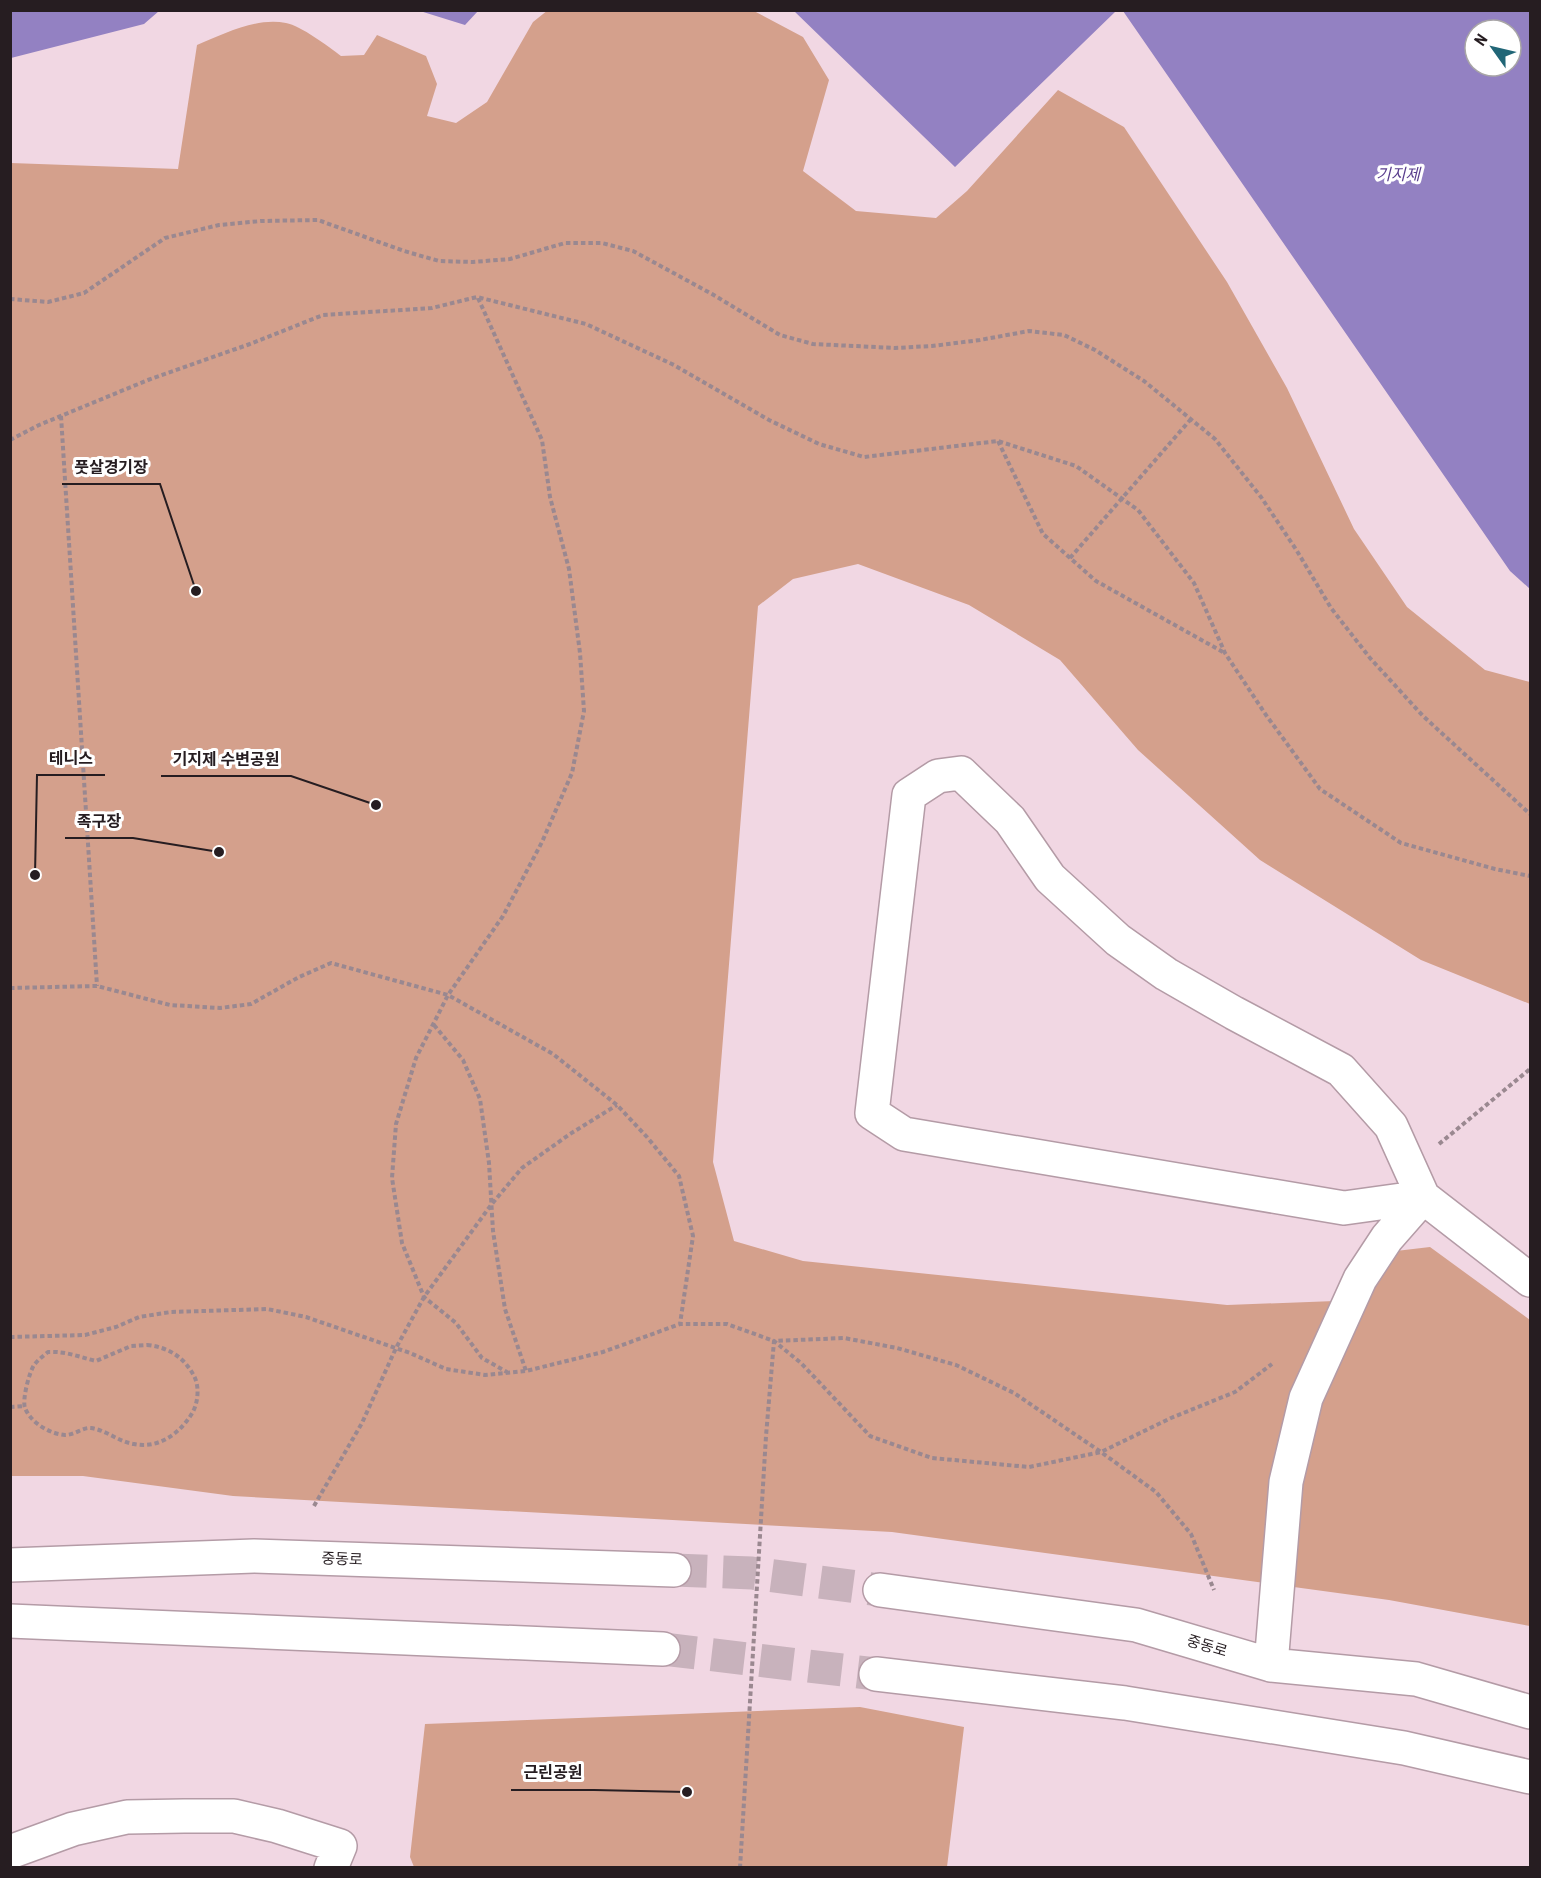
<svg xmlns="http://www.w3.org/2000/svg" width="1541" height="1878" font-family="'Roboto Condensed','Noto Sans KR',sans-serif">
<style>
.green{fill:#d4a08c}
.water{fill:#9381c2;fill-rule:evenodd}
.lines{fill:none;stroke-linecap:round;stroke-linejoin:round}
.minor-tunnel{stroke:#c8b2bc;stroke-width:33;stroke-dasharray:33 16;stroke-linecap:butt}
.minor-casing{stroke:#b49ba6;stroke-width:36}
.path{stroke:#9a8890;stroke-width:4;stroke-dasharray:4.5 3;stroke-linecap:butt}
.minor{stroke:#fff;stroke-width:33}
.labels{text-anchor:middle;stroke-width:6;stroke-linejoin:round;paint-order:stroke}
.street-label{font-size:15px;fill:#261d21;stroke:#fff}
.water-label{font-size:16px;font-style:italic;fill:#593d8d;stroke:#fff}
.leader{fill:none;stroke:#261d21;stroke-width:2}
.callout-dot{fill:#261d21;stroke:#fff;stroke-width:2}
.callout-label{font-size:16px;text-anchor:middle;font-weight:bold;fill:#261d21;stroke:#fff;stroke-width:6;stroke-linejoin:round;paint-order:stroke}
</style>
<rect width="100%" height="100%" fill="#f1d7e3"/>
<path class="green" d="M 548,10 L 754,11 L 803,37 L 829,80 L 803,171 L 856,211 L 936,218 L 967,191 L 1058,90 L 1124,127 L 1227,282 L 1287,388 L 1354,529 L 1407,607 L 1485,670 L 1530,682 L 1530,1004 L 1421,960 L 1260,860 L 1138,750 L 1060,660 L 969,605 L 858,564 L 793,579 L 758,606 L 713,1162 L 734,1241 L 803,1261 L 1227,1305 L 1361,1300 L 1396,1251 L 1430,1247 L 1530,1320 L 1530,1626 L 1389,1600 L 892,1532 L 233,1496 L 83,1476 L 11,1476 L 11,163 L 178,169 L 197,45 C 224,34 256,17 286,23 C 301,26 328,46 341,56 L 364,55 L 377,35 L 426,56 L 437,84 L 427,116 L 456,123 L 487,102 L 533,22 Z
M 860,1707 L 964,1727 L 947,1867 L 414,1867 L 410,1857 L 425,1724 Z"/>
<path class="water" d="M 11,10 L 159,10 L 159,11 L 144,24 L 11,58 Z
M 420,11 L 478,11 L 465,25 Z
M 794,11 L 1116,11 L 955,167 Z
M 1123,11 L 1530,11 L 1530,589 L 1510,571 ZM 1475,30 L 1511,30 L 1511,66 L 1475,66 Z"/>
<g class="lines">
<path class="minor-tunnel" d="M 674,1570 L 752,1573 L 880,1590
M 663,1649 L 876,1674"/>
<defs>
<path id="minor" d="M 961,773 L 1010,820 L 1050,878 L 1118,940 L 1166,974 L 1234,1013 L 1341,1070 L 1391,1126 L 1423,1197 L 1344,1208 L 904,1134 L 872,1113 L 909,795 L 938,776 Z
M 10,1565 L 254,1556 L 674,1570
M 880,1590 L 1136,1625 L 1271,1665 L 1416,1679 L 1530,1712
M 10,1621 L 663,1649
M 1271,1665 L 1286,1482 L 1306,1398 L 1360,1279 L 1387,1238 L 1423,1197 L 1530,1280
M 876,1674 L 1125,1703 L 1404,1748 L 1530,1777
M 10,1852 L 73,1829 L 127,1817 L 184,1816 L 234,1816 L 277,1826 L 340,1846 L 331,1868"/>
</defs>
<use href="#minor" class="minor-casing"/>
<path class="path" d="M 478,298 L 542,440 L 550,497 L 569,569 L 580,653 L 584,711 L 572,773 L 542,842 L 503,916 L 448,995 L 416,1058 L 396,1124 L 392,1178 L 402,1243 L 424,1297 L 456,1323 L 482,1358 L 507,1372
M 10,299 L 48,302 L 84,293 L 165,238 L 219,225 L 261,221 L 318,220 L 404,251 L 439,261 L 473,262 L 510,259 L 565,243 L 602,243 L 633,251 L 712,294 L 780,335 L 813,344 L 895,348 L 932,346 L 980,340 L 1029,331 L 1064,335 L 1095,350 L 1144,381 L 1215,439 L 1261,497 L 1297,551 L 1331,608 L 1370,658 L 1423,716 L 1530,814
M 61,416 L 97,986
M 10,440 L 39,425 L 148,380 L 250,344 L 323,315 L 432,308 L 477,297 L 586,324 L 674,365 L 769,420 L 819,444 L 864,457 L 998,441 L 1076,466 L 1138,510 L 1194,583 L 1225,653 L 1266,715 L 1320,789 L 1401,843 L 1495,869 L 1530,876
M 998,441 L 1043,534 L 1096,581 L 1223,652
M 1070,558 L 1191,419
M 10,988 L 97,986 L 170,1005 L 220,1008 L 251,1004 L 299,977 L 331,963 L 448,995 L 553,1054 L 617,1105 L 647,1137 L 679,1176 L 693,1236 L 680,1324
M 434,1025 L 463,1060 L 480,1099 L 489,1163 L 493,1231 L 505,1309 L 526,1371
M 1439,1144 L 1530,1069
M 10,1337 L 85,1335 L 116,1327 L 139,1317 L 171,1312 L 267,1309 L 306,1317 L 410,1353 L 446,1369 L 485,1375 L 526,1371 L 603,1352 L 680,1324 L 727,1324 L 774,1341 L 801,1363 L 870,1436 L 932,1458 L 1029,1467 L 1101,1452 L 1171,1418 L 1235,1392 L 1272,1364
M 147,1345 C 168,1347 184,1357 194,1376 C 200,1387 198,1405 191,1415 C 179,1434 158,1449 134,1444 C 119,1442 106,1430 91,1428 C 83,1427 75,1435 65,1435 C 50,1434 31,1423 25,1408 C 22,1400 29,1373 34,1365 C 38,1360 43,1356 48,1352 C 66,1351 79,1357 96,1361 L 131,1346 Z
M 10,1407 L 24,1406
M 314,1506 L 362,1423 L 396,1348 L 424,1297 L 491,1205 L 522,1168 L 570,1134 L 617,1105
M 740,1868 L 766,1436 L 774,1341 L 844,1338 L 897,1348 L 956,1365 L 1014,1393 L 1101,1452 L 1156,1492 L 1191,1534 L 1214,1590"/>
<use href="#minor" class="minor"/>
</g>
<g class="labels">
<g class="street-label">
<text transform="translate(342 1559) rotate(2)" y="5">중동로</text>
<text transform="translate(1207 1646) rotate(17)" y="5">중동로</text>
</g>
<g class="water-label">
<text x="1398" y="180">기지제</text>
</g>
</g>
<path class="leader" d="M196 591L160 484H62M35 875L37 775H105M376 805L291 776H161M219 852L133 838H65M687 1792L594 1790H511"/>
<g class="callout-dot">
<circle cx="196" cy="591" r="6"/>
<circle cx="35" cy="875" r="6"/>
<circle cx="376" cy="805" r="6"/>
<circle cx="219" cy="852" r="6"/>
<circle cx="687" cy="1792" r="6"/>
</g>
<g class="callout-label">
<text x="111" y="473">풋살경기장</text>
<text x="71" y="764">테니스</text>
<text x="226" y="765">기지제 수변공원</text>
<text x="99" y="827">족구장</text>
<text x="553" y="1778">근린공원</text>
</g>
<rect width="1541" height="1878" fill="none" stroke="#261d21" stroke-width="24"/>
<g transform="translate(1493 48) rotate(304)"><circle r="28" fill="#ffffff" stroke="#a8a5a6" stroke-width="1.5"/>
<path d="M0-4.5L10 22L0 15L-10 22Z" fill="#216677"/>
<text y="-9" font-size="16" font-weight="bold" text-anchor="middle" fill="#261d21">N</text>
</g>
</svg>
